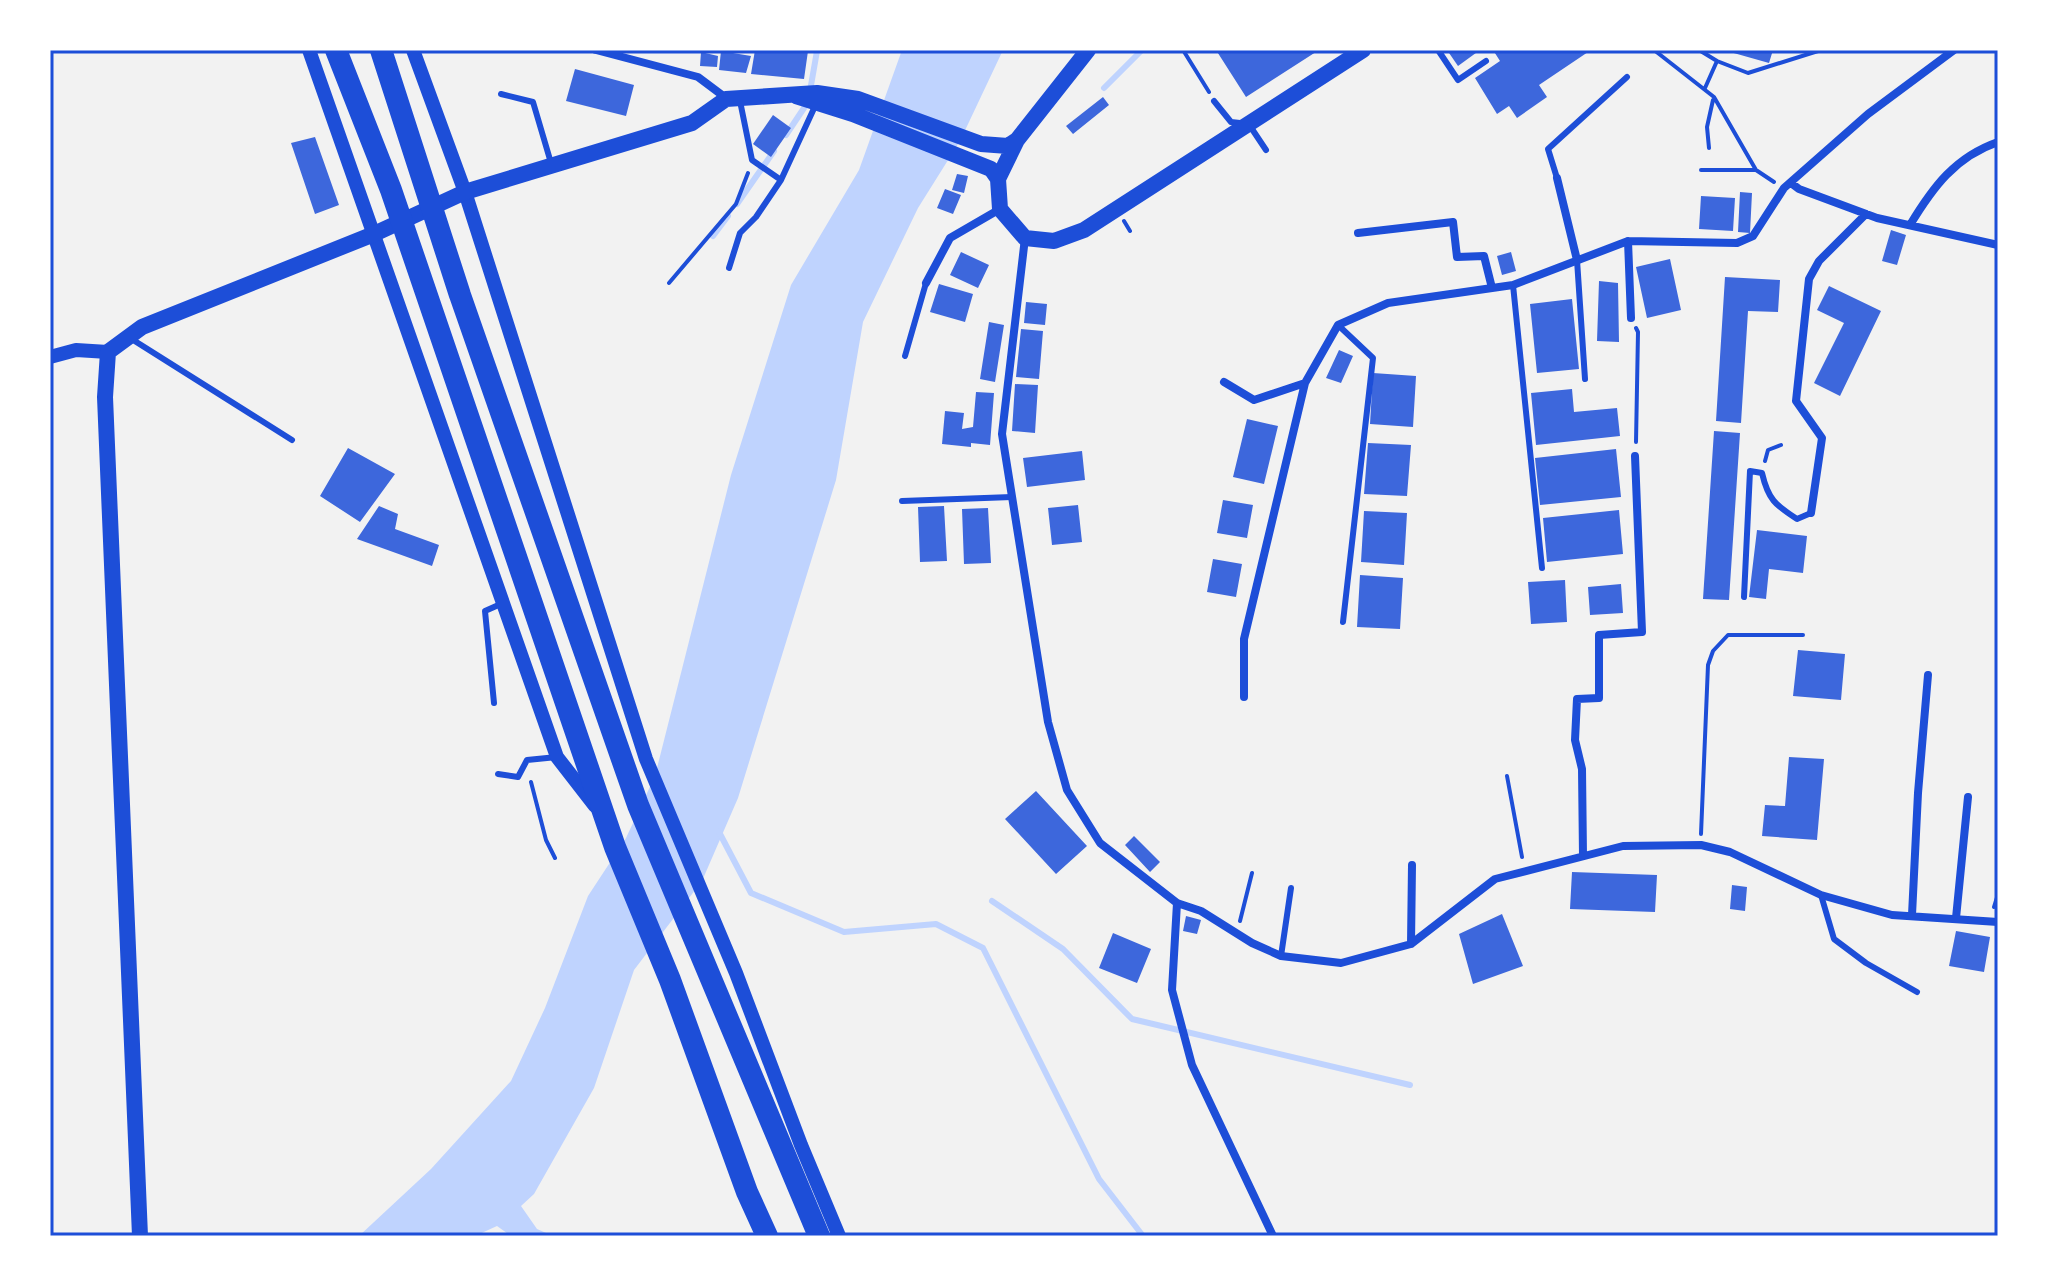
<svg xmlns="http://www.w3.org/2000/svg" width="2048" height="1286" font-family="'Alegreya Sans',sans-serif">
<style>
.water{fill:#bfd3fe}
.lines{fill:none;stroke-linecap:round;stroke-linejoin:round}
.stream{stroke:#bfd3fe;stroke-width:6}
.building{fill:#3d67dc}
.path{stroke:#1d4ed8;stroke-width:4}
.service{stroke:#1d4ed8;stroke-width:6}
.minor{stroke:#1d4ed8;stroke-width:8}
.tertiary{stroke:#1d4ed8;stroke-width:14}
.secondary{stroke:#1d4ed8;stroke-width:16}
.trunk{stroke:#1d4ed8;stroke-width:22}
.neatline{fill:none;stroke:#1d4ed8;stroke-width:3}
</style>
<rect width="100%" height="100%" fill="#f2f2f2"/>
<path class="water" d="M 902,50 L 1003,50 L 960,141 L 918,208 L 863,322 L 836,480 L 738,798 L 702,881 L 634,970 L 594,1088 L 534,1194 L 521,1206 L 537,1229 L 553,1236 L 511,1236 L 497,1226 L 475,1236 L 359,1236 L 431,1169 L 511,1081 L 545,1008 L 588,896 L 626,838 L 655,776 L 731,475 L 791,285 L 859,170 Z"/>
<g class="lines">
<path class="stream" d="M 1104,88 L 1142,50
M 810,91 L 817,51
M 786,135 L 808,102
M 737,204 L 774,151
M 713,236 L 728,216
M 719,832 L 751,893 L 844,932 L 936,924 L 983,948 L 1099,1179 L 1143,1236
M 992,901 L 1063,949 L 1132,1019 L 1410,1085"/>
</g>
<path class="building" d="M 755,50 L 808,51 L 804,79 L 751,74 Z
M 1216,50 L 1319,50 L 1246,97 Z
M 1447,50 L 1480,50 L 1458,66 Z
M 1493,50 L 1591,50 L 1539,85 L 1547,97 L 1517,118 L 1509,106 L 1497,114 L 1475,78 L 1500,61 Z
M 1723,50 L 1773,50 L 1769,63 Z
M 721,51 L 751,56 L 746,73 L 719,70 Z
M 701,52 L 718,56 L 717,67 L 700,66 Z
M 575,69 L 634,85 L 626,116 L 566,101 Z
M 1103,97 L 1109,105 L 1073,134 L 1066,126 Z
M 773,115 L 791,128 L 771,157 L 753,144 Z
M 315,137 L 339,205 L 315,214 L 291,143 Z
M 957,174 L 968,176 L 964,193 L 952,190 Z
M 945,189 L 961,195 L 953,214 L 937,208 Z
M 1740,192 L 1752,193 L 1750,233 L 1738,232 Z
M 1701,196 L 1735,198 L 1733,231 L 1699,229 Z
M 1891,230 L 1906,235 L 1897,265 L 1882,261 Z
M 961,252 L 989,265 L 978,288 L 950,275 Z
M 1511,252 L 1516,271 L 1502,275 L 1497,256 Z
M 1670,259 L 1681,310 L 1647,318 L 1636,267 Z
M 1725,277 L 1780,280 L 1778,312 L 1748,311 L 1741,423 L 1716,421 Z
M 1599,281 L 1618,283 L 1619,342 L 1597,341 Z
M 939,284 L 973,294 L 965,322 L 930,312 Z
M 1829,286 L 1881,311 L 1840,396 L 1814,383 L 1844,323 L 1817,310 Z
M 1572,299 L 1579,369 L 1537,373 L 1530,304 Z
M 1026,302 L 1047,304 L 1045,325 L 1024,323 Z
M 989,322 L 1004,325 L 995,382 L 980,379 Z
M 1021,329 L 1043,331 L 1039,379 L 1016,377 Z
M 1339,350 L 1353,356 L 1341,383 L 1326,378 Z
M 1373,373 L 1416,376 L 1413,427 L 1370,424 Z
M 1015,384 L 1038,385 L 1035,433 L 1012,431 Z
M 1572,389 L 1574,412 L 1617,408 L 1620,436 L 1536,445 L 1531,393 Z
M 976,392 L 994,393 L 990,445 L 971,443 L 971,447 L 942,444 L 945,411 L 964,413 L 962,429 L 973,427 Z
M 1247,419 L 1278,426 L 1264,484 L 1233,477 Z
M 1714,431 L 1740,433 L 1729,600 L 1703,599 Z
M 1368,443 L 1411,445 L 1407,496 L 1364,494 Z
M 348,448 L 395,474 L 360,522 L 320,496 Z
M 1616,449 L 1621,497 L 1540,505 L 1535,458 Z
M 1082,451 L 1085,480 L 1027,487 L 1023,458 Z
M 1223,500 L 1253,505 L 1247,538 L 1217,533 Z
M 1078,505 L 1082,542 L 1052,545 L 1048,508 Z
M 379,506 L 398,514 L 395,529 L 439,545 L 432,566 L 357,539 Z
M 944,506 L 947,561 L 920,562 L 918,507 Z
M 988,508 L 991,563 L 964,564 L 962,509 Z
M 1619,510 L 1623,554 L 1547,562 L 1543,518 Z
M 1364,511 L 1407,513 L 1404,565 L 1361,562 Z
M 1757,530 L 1807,536 L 1803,573 L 1769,569 L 1766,599 L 1749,597 Z
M 1213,559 L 1242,564 L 1236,597 L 1207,592 Z
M 1360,575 L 1403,578 L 1400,629 L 1357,627 Z
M 1565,580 L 1567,622 L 1531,624 L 1528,582 Z
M 1621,584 L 1623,613 L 1590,615 L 1588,587 Z
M 1798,650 L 1845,654 L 1841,700 L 1793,696 Z
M 1789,757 L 1824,759 L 1817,840 L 1762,836 L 1765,805 L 1785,806 Z
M 1036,791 L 1087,846 L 1056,874 L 1005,819 Z
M 1134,836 L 1160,862 L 1150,872 L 1125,845 Z
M 1572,872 L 1657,875 L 1655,912 L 1570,909 Z
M 1732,885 L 1747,887 L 1745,911 L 1730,909 Z
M 1502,914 L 1523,966 L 1473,984 L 1459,934 Z
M 1186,916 L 1201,920 L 1197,934 L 1183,931 Z
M 1956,931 L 1990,937 L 1984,972 L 1949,966 Z
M 1113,933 L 1151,949 L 1137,983 L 1099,968 Z"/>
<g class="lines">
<path class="path" d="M 1183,50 L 1209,92
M 1654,50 L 1714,97 L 1756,170 L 1774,182
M 1699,50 L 1717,61 L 1748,73 L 1818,51 L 1928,51
M 1705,88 L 1717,61
M 1709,148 L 1707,127 L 1713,100
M 1701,170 L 1756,170
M 1124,221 L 1130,231
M 669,283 L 736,204 L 748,173
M 1636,442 L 1638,332 L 1636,328
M 1765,461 L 1768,450 L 1781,445
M 1507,776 L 1522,857
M 531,782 L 546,840 L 555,858
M 1701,834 L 1708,665 L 1713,651 L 1728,635 L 1803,635
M 1994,907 L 1998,894
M 1240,921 L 1252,873"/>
<path class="service" d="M 1438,50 L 1458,80 L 1486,61
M 501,94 L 533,102 L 551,163
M 740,101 L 752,160 L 781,180
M 1214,101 L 1231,122 L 1240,123
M 1250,126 L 1266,150
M 1557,178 L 1548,149 L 1627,77
M 1577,260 L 1585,379
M 729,268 L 740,233 L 756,217 L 781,180 L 816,104
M 1513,285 L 1542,568
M 1338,325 L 1373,358 L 1343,622
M 130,338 L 292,440
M 905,356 L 926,283
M 902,501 L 1012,497
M 1744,597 L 1750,471 L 1762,473 C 1768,499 1775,505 1797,519 L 1811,513
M 494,703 L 485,611 L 503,603
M 498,774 L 518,777 L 527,760 L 557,757
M 1821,895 L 1834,939 L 1866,963 L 1917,992
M 1281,956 L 1291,888"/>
<path class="minor" d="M 596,50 L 698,77 L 726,98
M 1557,178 L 1577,260
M 1791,183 L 1799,189 L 1877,218 L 1998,245
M 1910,225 C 1933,187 1955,157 1998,142
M 1358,233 L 1453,222 L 1457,257 L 1484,256 L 1492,288
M 1025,238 L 1002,434 L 1048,722 L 1067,790 L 1100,843 L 1177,903 L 1201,911 L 1252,943 L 1281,956 L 1341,963 L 1411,944 L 1495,879 L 1623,846 L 1701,845 L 1730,852 L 1821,895 L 1892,915 L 1998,922
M 1628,241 L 1631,318
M 926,283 L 950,238 L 1000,209
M 1224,382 L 1254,400 L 1305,383
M 1811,513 L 1822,438 L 1796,401 L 1809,279 L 1819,261 L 1866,214
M 1244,697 L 1244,639 L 1305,383 L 1338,325 L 1388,303 L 1513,285 L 1628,241 L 1737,243 L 1753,236 L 1784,188 L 1868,114 L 1954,50
M 1583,856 L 1582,769 L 1575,740 L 1577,699 L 1599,698 L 1599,635 L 1642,632 L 1635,456
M 1177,903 L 1172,990 L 1192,1065 L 1273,1236
M 1912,915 L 1918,793 L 1928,675
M 1956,918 L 1968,797
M 1411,944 L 1412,865"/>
<path class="tertiary" d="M 309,50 L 557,757 L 595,806
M 413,50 L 465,192 L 646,759 L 736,973 L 801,1145 L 839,1236
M 50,357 L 76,350 L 108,352"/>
<path class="secondary" d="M 796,96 L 853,114 L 991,169 L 998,179 L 1000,209 L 1025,238 L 1054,241 L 1084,230 L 1363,50
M 998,179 L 1017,140
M 140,1236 L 105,397 L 108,352 L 142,327 L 374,234 L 465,192 L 692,123 L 726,99 L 817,93 L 858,99 L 981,144 L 1008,146 L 1017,140 L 1088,50"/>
<path class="trunk" d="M 336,50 L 391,190 L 615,847 L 670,980 L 747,1192 L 767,1236
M 381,50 L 460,295 L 638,805 L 819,1236"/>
</g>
<rect width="2048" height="1286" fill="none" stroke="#ffffff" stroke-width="104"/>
<rect x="52" y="52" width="1944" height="1182" class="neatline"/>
</svg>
